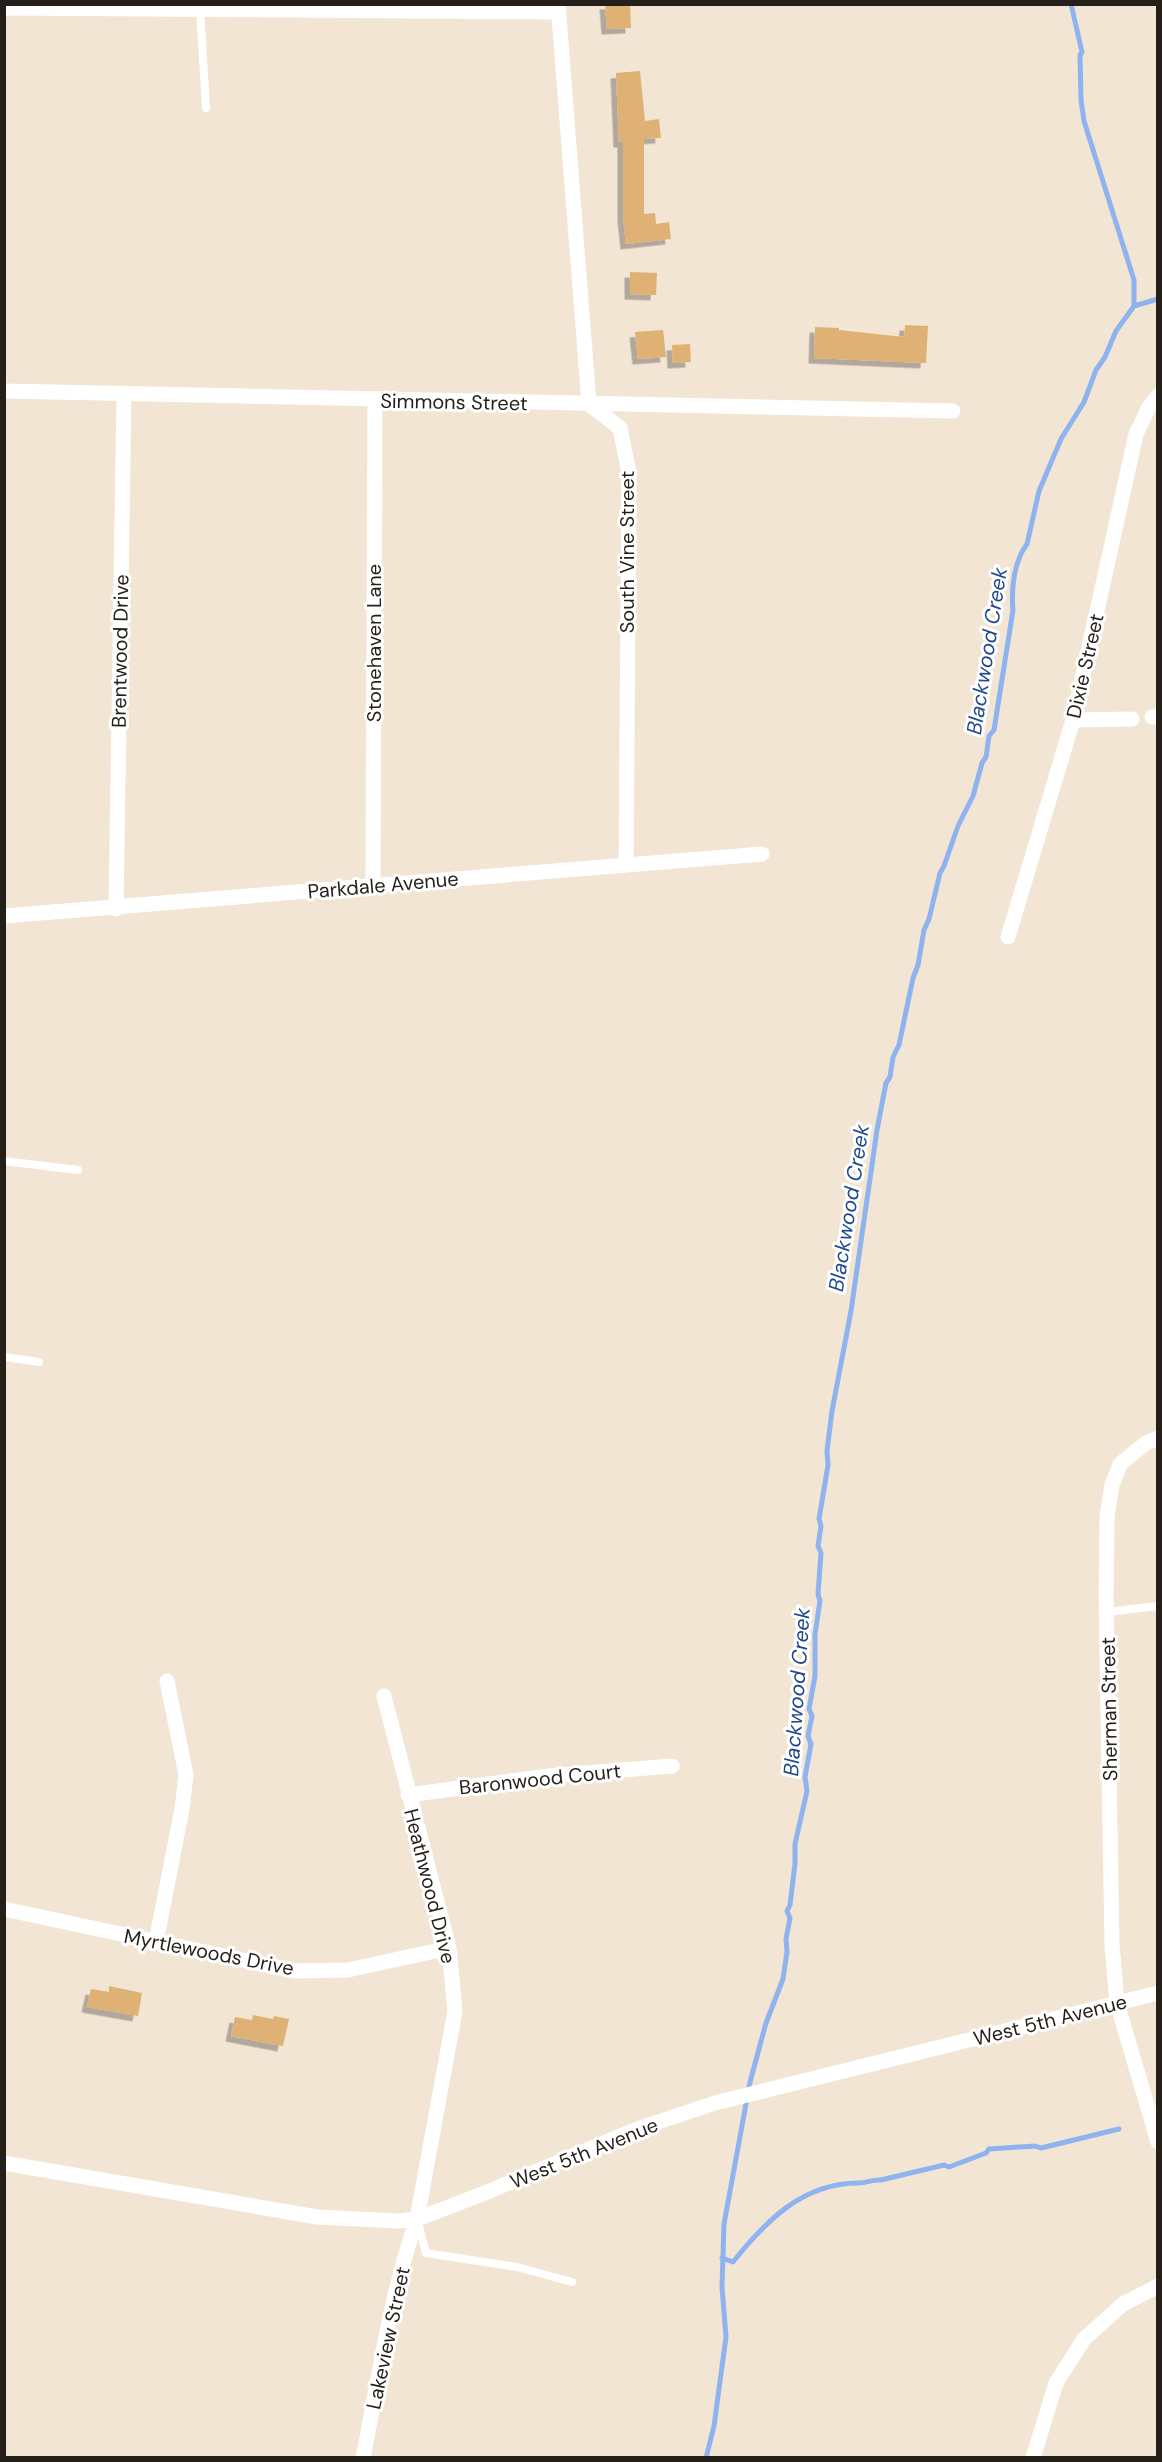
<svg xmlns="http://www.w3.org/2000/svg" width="1162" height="2462" font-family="'DM Sans',sans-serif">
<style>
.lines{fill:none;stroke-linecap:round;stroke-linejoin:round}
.stream{stroke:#8fb3ee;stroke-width:5}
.building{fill:#dfb174;filter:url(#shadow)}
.lane{stroke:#fff;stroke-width:8}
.street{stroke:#fff;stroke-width:15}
.labels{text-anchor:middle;stroke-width:6;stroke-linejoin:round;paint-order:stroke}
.street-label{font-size:20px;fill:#241f19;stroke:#fff}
.water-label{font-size:21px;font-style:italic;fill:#1e478d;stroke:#fff}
</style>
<defs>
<filter id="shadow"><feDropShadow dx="-5.5" dy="5.5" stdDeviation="0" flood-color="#0004"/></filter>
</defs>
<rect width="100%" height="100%" fill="#f2e5d4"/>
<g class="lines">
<path class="stream" d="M 1134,306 L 1158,299
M 722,2258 L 733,2262 C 766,2221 802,2183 859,2183 C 867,2183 873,2179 881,2180 L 944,2165 L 949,2167 L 986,2153 L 989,2149 L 1035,2146 L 1041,2148 L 1119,2129
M 706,2458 L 714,2426 L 726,2337 L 722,2287 L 724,2224 L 750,2082 L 766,2023 L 783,1979 L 787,1952 L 786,1939 L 790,1918 L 787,1911 L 790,1905 L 795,1864 L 795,1844 L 807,1791 L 805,1777 L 811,1744 L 808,1736 L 812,1716 L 809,1709 L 815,1676 L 815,1634 L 820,1601 L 818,1594 L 821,1553 L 818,1546 L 821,1526 L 819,1519 L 828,1465 L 827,1451 L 832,1411 L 851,1311 L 877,1130 L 886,1083 L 890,1077 L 893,1057 L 899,1045 L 913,978 L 918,965 L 924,930 L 929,919 L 940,873 L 944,866 L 958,826 L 973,796 L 982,763 L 986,757 L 989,736 L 994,730 L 1013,610 C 1011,589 1014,561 1027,544 L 1039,491 L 1061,439 L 1084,402 L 1096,370 L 1105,357 L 1116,331 L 1134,306 L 1134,280 L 1084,121 L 1081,100 L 1080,55 L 1082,52 L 1071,4"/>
</g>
<path class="building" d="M 605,4 L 630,4 L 631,28 L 607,29 Z
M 640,71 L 645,121 L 659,119 L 661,138 L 644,139 L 644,214 L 655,213 L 656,224 L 669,222 L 671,239 L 626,244 L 623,216 L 623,142 L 619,142 L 616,73 Z
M 630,272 L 657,273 L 656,295 L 630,294 Z
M 905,325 L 928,326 L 926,363 L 814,358 L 815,327 L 839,328 L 839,330 L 904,337 Z
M 663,330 L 666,357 L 638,359 L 635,332 Z
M 690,344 L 691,362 L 673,363 L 672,345 Z
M 109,1986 L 142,1993 L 138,2016 L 87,2007 L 91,1989 L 109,1992 Z
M 253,2015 L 273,2019 L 274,2016 L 289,2019 L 283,2046 L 231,2036 L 235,2017 L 252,2020 Z"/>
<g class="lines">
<path class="lane" d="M 200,10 L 206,108
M 4,1161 L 78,1170
M 4,1357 L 39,1362
M 1107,1612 L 1158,1606
M 418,2223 L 426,2253 L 517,2267 L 572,2282"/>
<path class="street" d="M 558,4 L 589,404 L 620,428 L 629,473 L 626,864
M 4,8 L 559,12
M 4,391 L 953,411
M 1152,717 L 1158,717
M 1073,720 L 1132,719
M 373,885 L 375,400
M 116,909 L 124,393
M 4,916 L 762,854
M 1008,937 L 1073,720 L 1136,434 L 1149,407 L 1158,396
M 1158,1438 L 1146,1443 L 1120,1464 L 1112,1485 L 1107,1516 L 1106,1594 L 1112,1945 L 1117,2003 L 1158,2142
M 408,1795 L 548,1776 L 672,1766
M 4,1909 L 294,1971 L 348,1970 L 449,1948
M 156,1942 L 182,1809 L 186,1775 L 167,1681
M 4,2163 L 317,2217 L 398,2221 L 417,2219 L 485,2193 L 637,2129 L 715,2103 L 1158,1993
M 363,2458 C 379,2378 390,2296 417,2219 L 455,2011 L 449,1948 L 384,1696
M 1033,2458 L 1056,2383 L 1084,2339 L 1123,2304 L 1158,2286"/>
</g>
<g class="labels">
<g class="street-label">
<text transform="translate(454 402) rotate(1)" y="7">Simmons Street</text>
<text transform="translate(627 552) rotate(-90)" y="7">South Vine Street</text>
<text transform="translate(374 643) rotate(-90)" y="7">Stonehaven Lane</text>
<text transform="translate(120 651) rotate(-89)" y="7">Brentwood Drive</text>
<text transform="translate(1085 666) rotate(-77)" y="7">Dixie Street</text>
<text transform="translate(383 885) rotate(-5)" y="7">Parkdale Avenue</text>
<text transform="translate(1109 1709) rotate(-91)" y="7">Sherman Street</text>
<text transform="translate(540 1779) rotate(-6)" y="7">Baronwood Court</text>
<text transform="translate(430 1886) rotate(76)" y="7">Heathwood Drive</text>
<text transform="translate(209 1952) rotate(11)" y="7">Myrtlewoods Drive</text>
<text transform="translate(1050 2020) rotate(-14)" y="7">West 5th Avenue</text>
<text transform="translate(584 2153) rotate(-22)" y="7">West 5th Avenue</text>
<text transform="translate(388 2338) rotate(-78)" y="7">Lakeview Street</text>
</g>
<g class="water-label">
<text transform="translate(987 651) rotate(-81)" y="7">Blackwood Creek</text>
<text transform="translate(849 1208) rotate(-81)" y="7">Blackwood Creek</text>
<text transform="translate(797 1692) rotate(-86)" y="7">Blackwood Creek</text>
</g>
</g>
<rect width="1162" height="2462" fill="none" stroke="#241f19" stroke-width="12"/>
</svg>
